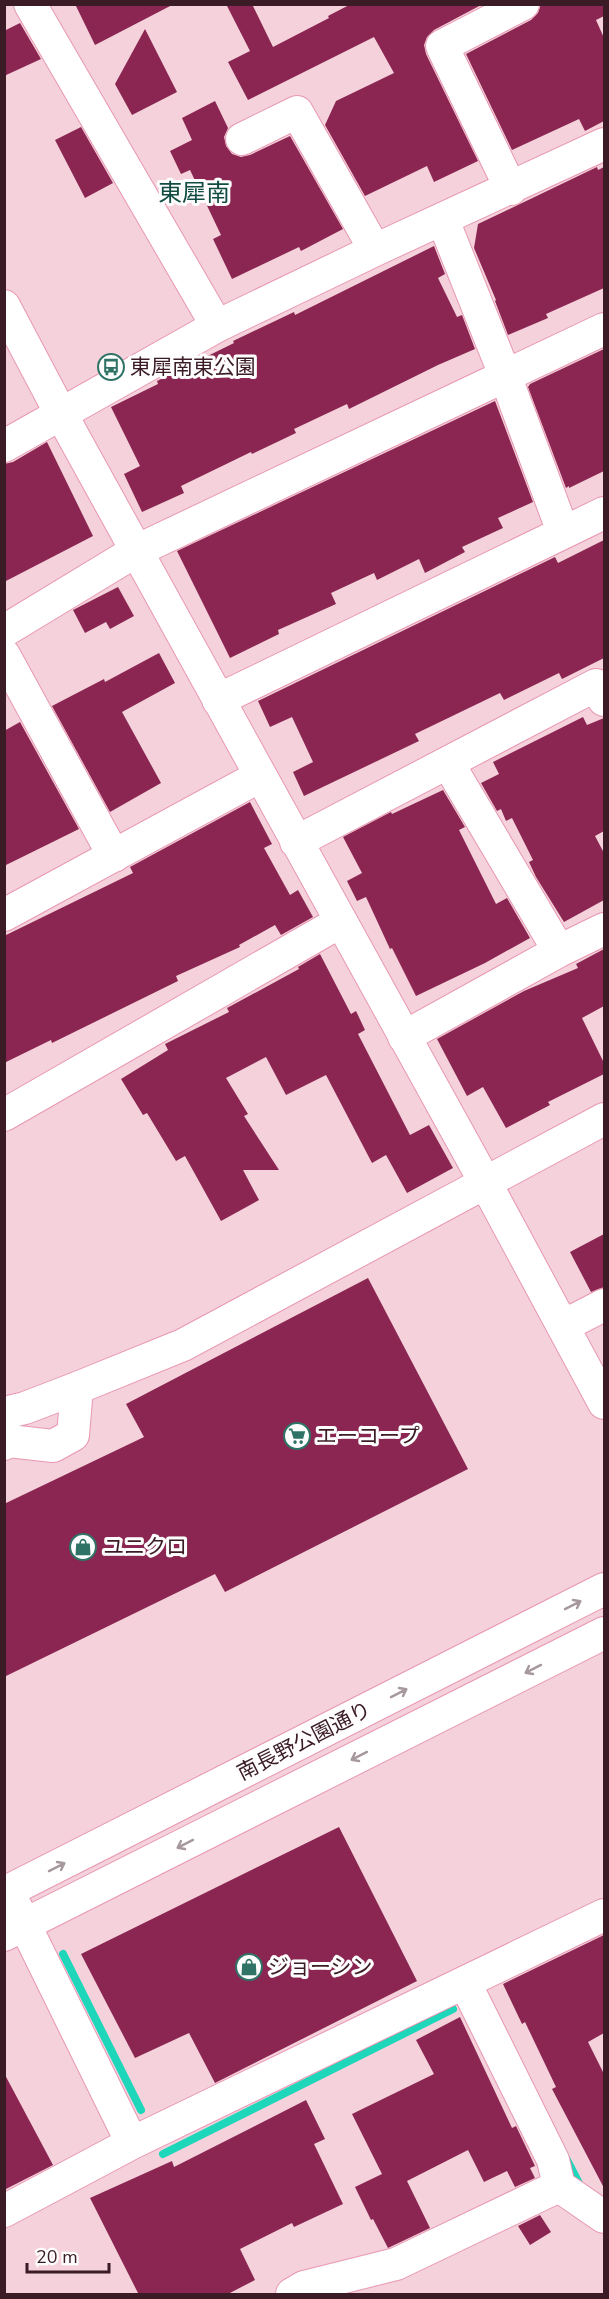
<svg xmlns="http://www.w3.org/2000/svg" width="609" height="2299" font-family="'Nunito Sans','Noto Sans JP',sans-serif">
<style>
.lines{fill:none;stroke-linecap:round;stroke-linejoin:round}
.stream{stroke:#1ed6ba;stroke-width:8}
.building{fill:#8a2651}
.minor-casing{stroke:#e897b2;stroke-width:34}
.minor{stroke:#fff;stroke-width:32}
.oneway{stroke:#a6989d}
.labels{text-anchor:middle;stroke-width:6;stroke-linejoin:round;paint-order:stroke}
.poi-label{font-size:21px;fill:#3a1b26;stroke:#fdfdfd;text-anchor:start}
.street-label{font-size:21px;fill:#3a1b26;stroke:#fdfdfd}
.quarter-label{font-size:24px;fill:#124b41;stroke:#fdfdfd}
</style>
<rect width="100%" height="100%" fill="#f4d1db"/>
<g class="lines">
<path class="stream" d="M 63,1954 L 141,2110
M 163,2154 L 453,2009
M 566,2158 L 582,2189"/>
</g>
<path class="building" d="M 75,4 L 174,4 L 95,45 Z
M 226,4 L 252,4 L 273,47 L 329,18 L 328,16 L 351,4 L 483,4 L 434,30 L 427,37 L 424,45 L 426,54 L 478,161 L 434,182 L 427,166 L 365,196 L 325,125 L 336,101 L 394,73 L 374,37 L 248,100 L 228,62 L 250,51 Z
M 541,4 L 604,4 L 604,16 L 596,20 L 604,38 L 604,121 L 585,131 L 579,119 L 512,150 L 466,54 L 531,20 L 538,13 Z
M 20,23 L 41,59 L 4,76 L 4,31 Z
M 145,29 L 177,92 L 132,115 L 115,84 Z
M 215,101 L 228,128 L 224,137 L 226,146 L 232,154 L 241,157 L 250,155 L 290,136 L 343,229 L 301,251 L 299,247 L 232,279 L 213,239 L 221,235 L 190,170 L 181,174 L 170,151 L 192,140 L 182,118 Z
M 81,127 L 113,183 L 85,198 L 55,140 Z
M 597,167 L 598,170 L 604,167 L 604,288 L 546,314 L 548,318 L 508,335 L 495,301 L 496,300 L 474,248 L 478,224 Z
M 434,246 L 445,274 L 438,278 L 457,317 L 462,315 L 475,349 L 438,365 L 349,409 L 347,404 L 294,429 L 296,433 L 252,454 L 251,452 L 181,486 L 184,493 L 142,512 L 124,474 L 140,466 L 111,407 L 158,384 L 157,381 L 234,343 L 233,341 L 294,312 L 295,315 Z
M 604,349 L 604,471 L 569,488 L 569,486 L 566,488 L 528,387 L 530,384 Z
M 495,401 L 533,502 L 498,518 L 503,528 L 462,547 L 465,552 L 425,573 L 419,559 L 377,580 L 374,573 L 331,593 L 336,604 L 278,630 L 279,634 L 230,658 L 177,551 Z
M 47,442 L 93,536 L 4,582 L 4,464 L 13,462 Z
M 604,540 L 604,658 L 562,679 L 559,673 L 504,700 L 500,693 L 415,734 L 419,741 L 304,796 L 293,772 L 313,762 L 292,717 L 270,727 L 258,701 L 555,557 L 558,563 Z
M 118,587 L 134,616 L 110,629 L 106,622 L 85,633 L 73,610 Z
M 159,653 L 175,683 L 122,712 L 161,783 L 110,812 L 52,706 L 104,679 L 105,682 Z
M 583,717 L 587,725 L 604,718 L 604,831 L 595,836 L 604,853 L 604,900 L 564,922 L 536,877 L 529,862 L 533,860 L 512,818 L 506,821 L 501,809 L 497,811 L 481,783 L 499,774 L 493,762 Z
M 20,722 L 79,829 L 4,866 L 4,731 Z
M 443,790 L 465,827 L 459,830 L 496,904 L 507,898 L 530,938 L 485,963 L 416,996 L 392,948 L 390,949 L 366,897 L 357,901 L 347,881 L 362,873 L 343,837 L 391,812 L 392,814 Z
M 250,802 L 272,844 L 264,848 L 290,895 L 298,890 L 313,917 L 281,935 L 275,925 L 239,945 L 240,947 L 176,976 L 178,981 L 52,1043 L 51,1040 L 4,1063 L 4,936 L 133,873 L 130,867 Z
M 604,949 L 604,1006 L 582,1018 L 604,1063 L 604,1074 L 548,1102 L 550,1105 L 506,1128 L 483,1087 L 467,1096 L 437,1039 L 524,991 L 578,968 L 576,964 Z
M 320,954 L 351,1014 L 356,1011 L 365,1030 L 358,1034 L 410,1135 L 429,1125 L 453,1168 L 407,1193 L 386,1155 L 372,1163 L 326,1075 L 286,1095 L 266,1057 L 226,1078 L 248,1114 L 244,1116 L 279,1170 L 243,1170 L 259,1200 L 221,1221 L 185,1156 L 176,1161 L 147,1113 L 143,1115 L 121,1079 L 168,1050 L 165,1044 L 229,1012 L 227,1008 L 299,969 L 298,967 Z
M 604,1234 L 604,1287 L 591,1292 L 570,1252 Z
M 368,1278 L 468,1469 L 225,1592 L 215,1574 L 4,1677 L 4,1504 L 144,1437 L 126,1404 Z
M 339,1827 L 417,1981 L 215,2083 L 189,2033 L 135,2058 L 81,1954 Z
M 604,1935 L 604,2033 L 588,2042 L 604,2074 L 604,2188 L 552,2089 L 556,2087 L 525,2022 L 522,2024 L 503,1984 Z
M 460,2017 L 512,2128 L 516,2126 L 535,2166 L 530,2168 L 535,2178 L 515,2187 L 507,2171 L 484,2182 L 468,2150 L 407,2181 L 430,2228 L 388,2248 L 373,2219 L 371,2220 L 355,2187 L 382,2174 L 352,2114 L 434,2074 L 416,2040 Z
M 4,2073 L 53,2165 L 4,2190 Z
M 306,2100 L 325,2139 L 314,2144 L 343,2204 L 294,2227 L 292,2223 L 240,2249 L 255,2280 L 226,2295 L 139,2295 L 90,2198 L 172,2161 L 174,2167 Z
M 540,2215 L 551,2232 L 530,2245 L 518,2226 Z"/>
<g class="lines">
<defs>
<path id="minor" d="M 30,4 L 217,326
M 242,139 L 297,112 L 375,250
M 511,189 L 442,46 L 523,4
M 443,220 L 505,375 L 563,532
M 4,306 L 61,414 L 485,1182 L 604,1403
M 4,446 L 217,326 L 375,250 L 604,144
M 4,631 L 136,551 L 604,329
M 4,655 L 114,856
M 218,700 L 604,513
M 448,763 L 559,951
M 296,842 L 596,685 L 604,700
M 4,915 L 260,776
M 404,1037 L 559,951 L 604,929
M 4,1115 L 340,922
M 563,1326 L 604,1305
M 4,1413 L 25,1408 L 77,1388 L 183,1345 L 604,1119
M 4,1444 L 9,1441 L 53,1446 L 73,1435 L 77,1388
M 4,1893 L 604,1589
M 16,1907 L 132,2143
M 4,1935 L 604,1633
M 465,1983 L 553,2160 L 559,2186 L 604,2217
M 4,2211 L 132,2143 L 604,1915
M 292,2294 L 304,2287 L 396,2264 L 559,2186"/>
</defs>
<use href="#minor" class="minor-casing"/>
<use href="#minor" class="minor"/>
</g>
<defs><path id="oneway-shaft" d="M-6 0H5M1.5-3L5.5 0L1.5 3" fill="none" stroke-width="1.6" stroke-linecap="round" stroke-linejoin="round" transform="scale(1.5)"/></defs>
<g class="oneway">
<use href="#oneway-shaft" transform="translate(573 1605) rotate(-27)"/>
<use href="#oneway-shaft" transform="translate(533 1669) rotate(153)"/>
<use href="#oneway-shaft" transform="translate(399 1693) rotate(-27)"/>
<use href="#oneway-shaft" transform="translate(359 1756) rotate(153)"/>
<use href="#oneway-shaft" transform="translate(185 1844) rotate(153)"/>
<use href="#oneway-shaft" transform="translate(57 1867) rotate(-27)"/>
</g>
<defs>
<symbol id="bus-ring" viewBox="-11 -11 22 22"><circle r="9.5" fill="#fdfdfd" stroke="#2f7366" stroke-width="1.5"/><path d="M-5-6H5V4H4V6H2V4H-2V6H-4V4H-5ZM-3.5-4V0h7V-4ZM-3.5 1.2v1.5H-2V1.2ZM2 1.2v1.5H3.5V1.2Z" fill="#2f7366"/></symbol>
<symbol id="supermarket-ring" viewBox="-11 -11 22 22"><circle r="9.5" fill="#fdfdfd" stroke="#2f7366" stroke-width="1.5"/><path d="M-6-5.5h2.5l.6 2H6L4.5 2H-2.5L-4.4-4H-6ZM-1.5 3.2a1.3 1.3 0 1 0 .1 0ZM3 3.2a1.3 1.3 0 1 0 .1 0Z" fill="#2f7366"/></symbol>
<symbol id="shop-ring" viewBox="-11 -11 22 22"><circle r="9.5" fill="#fdfdfd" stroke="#2f7366" stroke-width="1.5"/><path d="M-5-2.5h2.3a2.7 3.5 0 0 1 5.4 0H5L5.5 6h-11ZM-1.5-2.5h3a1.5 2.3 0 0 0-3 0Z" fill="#2f7366"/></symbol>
</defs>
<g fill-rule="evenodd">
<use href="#bus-ring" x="96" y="352" width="30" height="30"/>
<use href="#supermarket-ring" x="282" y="1421" width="30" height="30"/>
<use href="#shop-ring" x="68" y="1532" width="30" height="30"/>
<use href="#shop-ring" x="234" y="1952" width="30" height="30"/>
</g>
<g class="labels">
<g class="poi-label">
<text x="130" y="374">東犀南東公園</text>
<text x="316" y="1443">エーコープ</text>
<text x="103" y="1554">ユニクロ</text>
<text x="268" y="1974">ジョーシン</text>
</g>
<g class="street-label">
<text transform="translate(304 1741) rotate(-27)" y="7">南長野公園通り</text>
</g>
<g class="quarter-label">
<text x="194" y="201">東犀南</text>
</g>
</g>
<rect width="609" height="2299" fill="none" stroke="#3a1b26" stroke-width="12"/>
<path d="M27 2263v9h82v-9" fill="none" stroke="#3a1b26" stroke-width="3"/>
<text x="36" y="2263" font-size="18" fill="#3a1b26" stroke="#fdfdfd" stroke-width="4.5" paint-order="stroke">20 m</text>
</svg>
